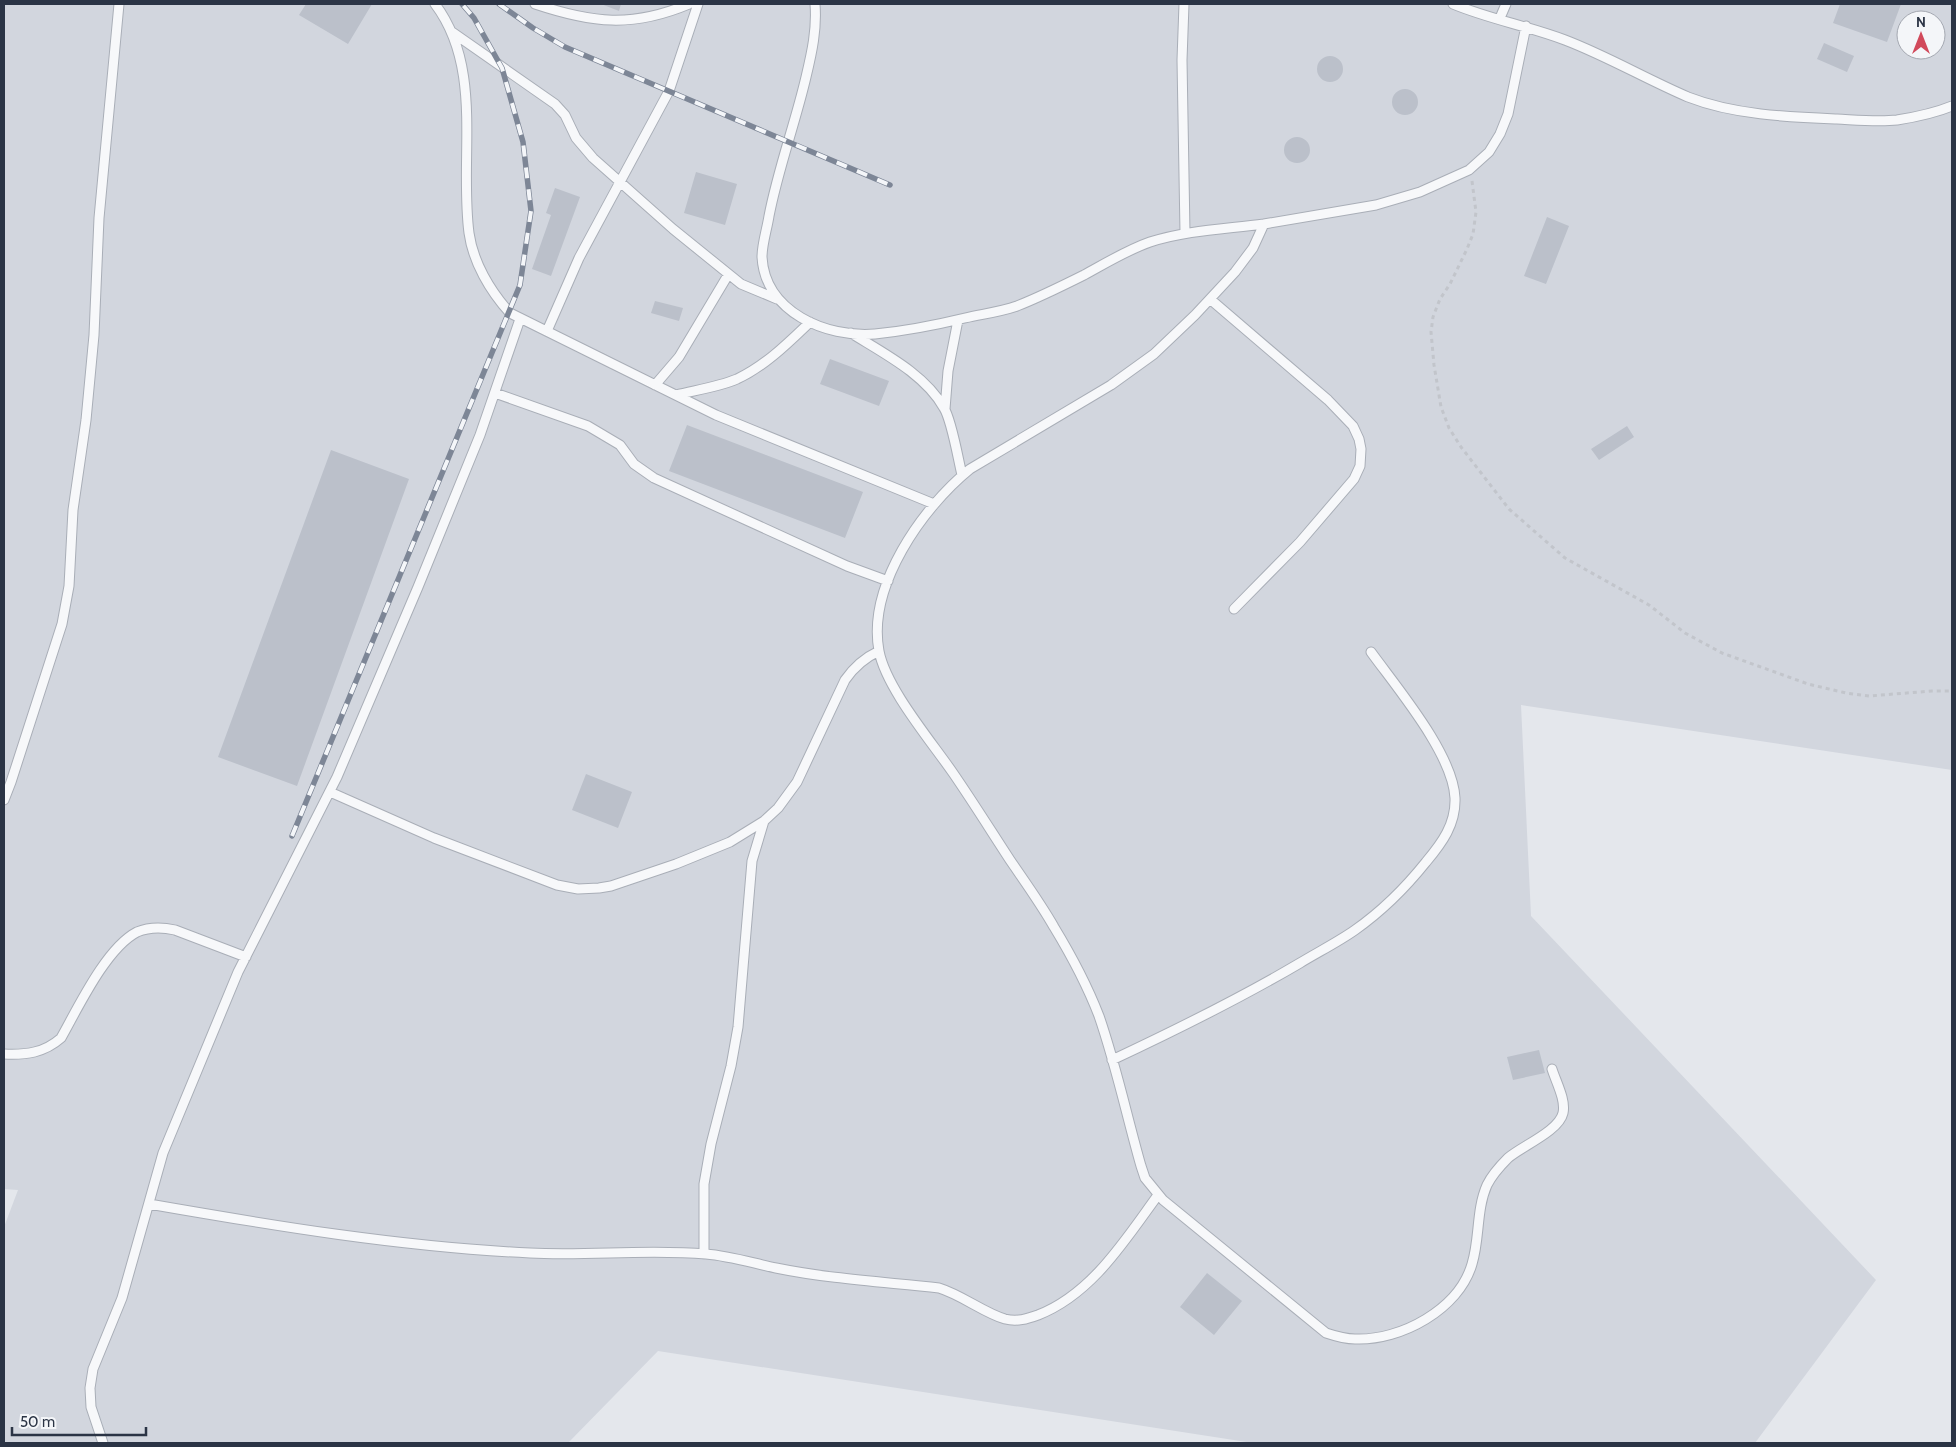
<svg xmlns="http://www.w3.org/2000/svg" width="1956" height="1447" font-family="Cabin,sans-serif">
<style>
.built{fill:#d2d6de;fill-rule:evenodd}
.building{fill:#bbc0ca}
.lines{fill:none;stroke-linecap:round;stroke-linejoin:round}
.service-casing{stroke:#a9aeb7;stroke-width:11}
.path{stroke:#c2c5cb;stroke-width:3;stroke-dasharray:4 4;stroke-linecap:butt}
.service{stroke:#f7f8fa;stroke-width:9}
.rail-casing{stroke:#7d8696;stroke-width:5.5}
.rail{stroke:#f4f6f9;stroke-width:4;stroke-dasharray:11;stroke-linecap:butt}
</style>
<rect width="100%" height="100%" fill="#e4e7ec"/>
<path class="built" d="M 4,4 L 1952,4 L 1952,770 L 1521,705 L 1531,916 L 1876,1280 L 1755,1443 L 1253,1443 L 658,1351 L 568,1443 L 4,1443 L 4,1227 L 18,1190 L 4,1189 ZM 1906,20 L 1936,20 L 1936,50 L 1906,50 Z"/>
<path class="building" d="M 306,4 L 372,4 L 348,44 L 299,15 Z
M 601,4 L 621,4 L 619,11 Z
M 1840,4 L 1901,4 L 1887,42 L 1833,23 Z
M 1824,43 L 1854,56 L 1847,72 L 1817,59 Z
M1317 69a13 13 0 1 1 26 0a13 13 0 1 1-26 0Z
M1392 102a13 13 0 1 1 26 0a13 13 0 1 1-26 0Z
M1284 150a13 13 0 1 1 26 0a13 13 0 1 1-26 0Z
M 696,172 L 737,184 L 725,225 L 684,213 Z
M 555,188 L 580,197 L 551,276 L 532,269 L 551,215 L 546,213 Z
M 1547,217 L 1569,226 L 1546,284 L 1524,276 Z
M 655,301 L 683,308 L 679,321 L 651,313 Z
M 830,359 L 889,381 L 879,406 L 820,384 Z
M 687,425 L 863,492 L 845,538 L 669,471 Z
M 1627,426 L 1634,437 L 1599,460 L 1591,449 Z
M 331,450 L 409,479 L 297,786 L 218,757 Z
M 586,774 L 632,792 L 618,828 L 572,810 Z
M 1539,1050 L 1545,1073 L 1513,1080 L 1507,1057 Z
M 1207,1273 L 1242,1301 L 1214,1335 L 1180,1307 Z"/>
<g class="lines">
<defs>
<path id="service" d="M 435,4 C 484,69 459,157 469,233 C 473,262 490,291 510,313 L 716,415 L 934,504
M 535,4 C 592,23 632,28 689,4
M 815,4 C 817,29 812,52 806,77 C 795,124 778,169 769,216 C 767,229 762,244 762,257 C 765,312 826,338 875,334 C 905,331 936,325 965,318 C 982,314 1000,312 1017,306 C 1040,297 1062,286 1084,275 C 1106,263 1127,250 1150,242 C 1187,230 1227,229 1264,224
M 1184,4 L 1182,60 L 1185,233
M 1453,4 C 1489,19 1528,26 1565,40 C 1607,56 1646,79 1688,97 C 1734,115 1788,117 1837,119 C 1857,120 1878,122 1897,120 C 1916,117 1935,113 1952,106
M 1500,18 L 1506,4
M 1526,26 L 1508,114 L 1500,134 L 1489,152 L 1469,170 L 1420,192 L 1376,205 L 1264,224 L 1253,248 L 1235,272 L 1195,315 L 1154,354 L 1111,385 L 970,469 C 922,508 867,586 879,651 C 886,688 931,741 953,773 C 973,802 991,831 1010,860 C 1025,882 1041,904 1054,927 C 1071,955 1087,985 1099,1016 C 1116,1065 1127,1117 1141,1166 L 1145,1178 L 1163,1200 L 1326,1333 C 1335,1336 1345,1339 1355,1339 C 1401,1341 1459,1309 1472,1264 C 1480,1238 1476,1210 1487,1185 C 1492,1175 1500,1166 1508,1158 C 1522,1146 1559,1131 1563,1113 C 1566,1100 1556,1082 1552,1069
M 452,32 L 555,104 L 565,115 L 576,138 L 593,158 L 673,229 L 741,284 L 777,299
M 1210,299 L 1328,400 L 1353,426 L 1359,439 L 1361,449 L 1360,466 L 1354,479 L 1300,542 L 1234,609
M 547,331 L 579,258 L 669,91 L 698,4
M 851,333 C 883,353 925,374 944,408 C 952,421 958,459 962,475
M 655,385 L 679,357 L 728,275
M 495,393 L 588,426 L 620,445 L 634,464 L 654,478 L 847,566 L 888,581
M 676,395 C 696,390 718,387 737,379 C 765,366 788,343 810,322
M 945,409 L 948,371 L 958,320
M 330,792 L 434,838 L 557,885 L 578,889 L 599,888 L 611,886 L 676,864 L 730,842 L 764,821
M 4,800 L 11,782 L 62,624 L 69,586 L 73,510 L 86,420 L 94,335 L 99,218 L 119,4
M 4,1054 C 26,1055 44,1053 61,1038 C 78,1008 106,948 137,932 C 149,927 162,927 175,930 L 246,957
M 1112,1060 C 1176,1030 1239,999 1300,963 C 1318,952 1338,942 1355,930 C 1382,911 1406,887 1426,862 C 1442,843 1456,824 1455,798 C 1453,754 1397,688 1371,652
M 149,1204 C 275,1226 402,1247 530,1253 C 588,1256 647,1249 706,1254 C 730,1256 752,1263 776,1268 C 830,1279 885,1282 939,1288 C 962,1295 984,1313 1005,1319 C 1017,1322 1027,1319 1038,1315 C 1092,1294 1125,1240 1158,1195
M 704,1254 L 704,1184 L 711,1144 L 731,1066 L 738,1027 L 752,861 L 764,821 L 778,808 L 797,782 L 845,680 C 854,667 864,658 879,651
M 103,1443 L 91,1407 L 90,1388 L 93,1369 L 122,1298 L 163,1153 L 238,972 L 337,777 L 418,587 L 480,435 L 520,319"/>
</defs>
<use href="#service" class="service-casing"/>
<path class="path" d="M 1472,181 L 1476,212 L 1473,234 L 1467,249 L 1450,284 L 1440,299 L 1433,317 L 1431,332 L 1434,365 L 1441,407 L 1449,428 L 1461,447 L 1509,509 L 1565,558 L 1649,605 L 1685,633 L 1722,653 L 1808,684 L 1846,693 L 1869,696 L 1932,691 L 1952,691"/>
<use href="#service" class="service"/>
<defs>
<path id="rail" d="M 499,4 L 533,28 L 565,47 L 890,185
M 292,836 L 520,285 L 531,211 L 523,142 L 502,68 L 474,18 L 462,4"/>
</defs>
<use href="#rail" class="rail-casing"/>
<use href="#rail" class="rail"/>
</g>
<rect width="1956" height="1447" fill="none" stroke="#2b3445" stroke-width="10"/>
<g transform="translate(1921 35)"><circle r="24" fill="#f4f6f9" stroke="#a4a8b1"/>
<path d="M0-4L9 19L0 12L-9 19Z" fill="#d1495b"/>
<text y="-8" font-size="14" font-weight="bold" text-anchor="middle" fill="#2b3445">N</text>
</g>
<path d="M12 1427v8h134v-8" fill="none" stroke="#2b3445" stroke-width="2.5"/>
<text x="20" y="1427" font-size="15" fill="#2b3445" stroke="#f4f6f9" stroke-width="4" paint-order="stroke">50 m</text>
</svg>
